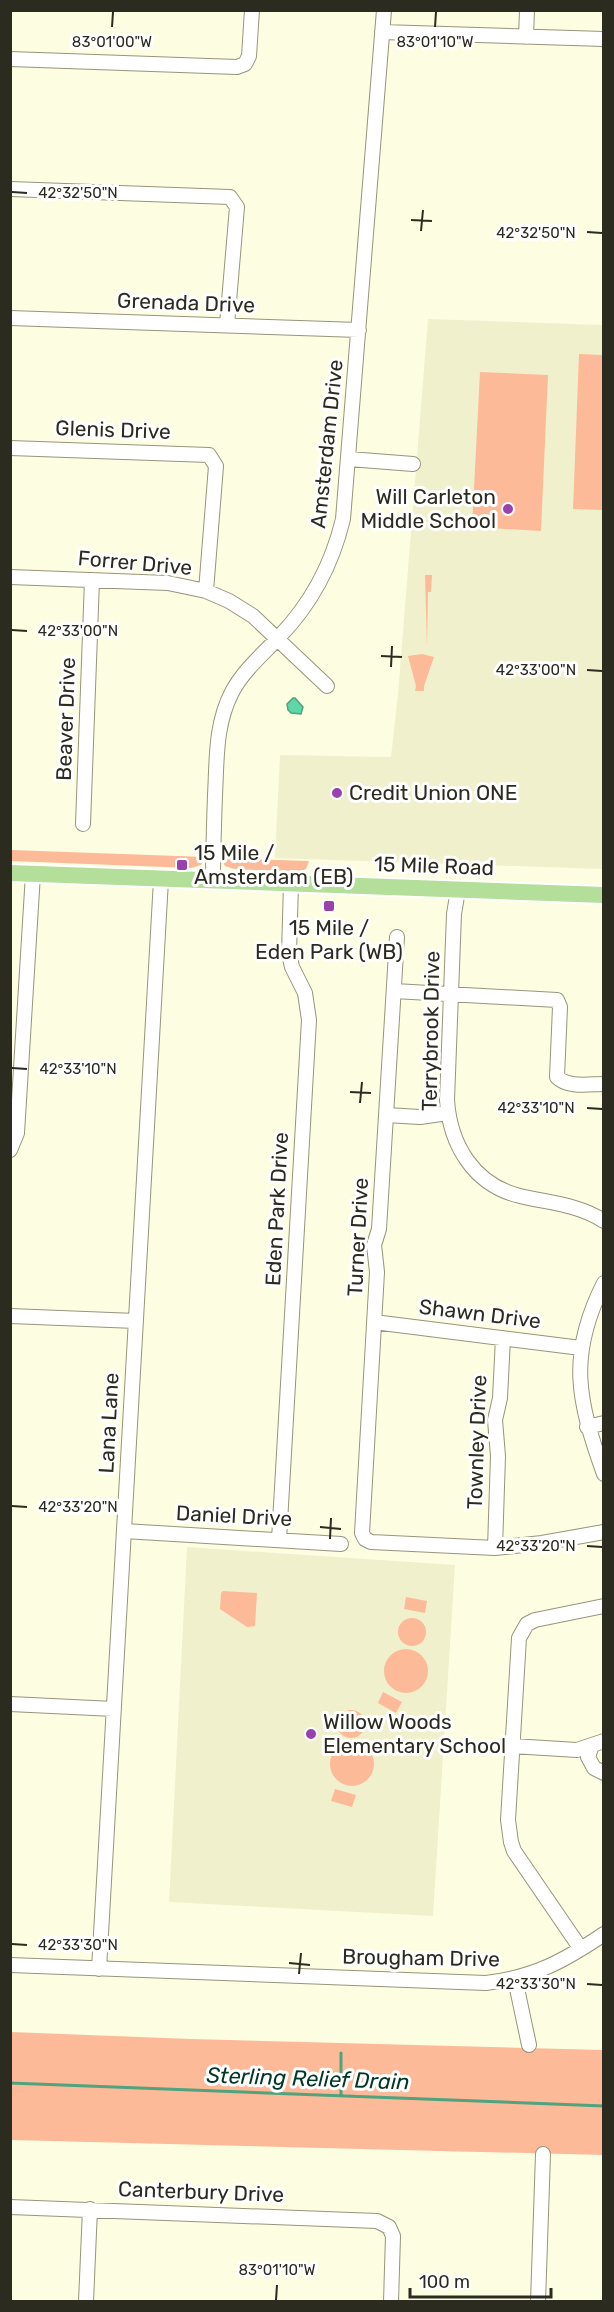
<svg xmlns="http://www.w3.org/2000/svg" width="614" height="2312" font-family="Rubik,sans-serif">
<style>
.built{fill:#f1f0cd}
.green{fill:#fcba99}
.water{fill:#5ed6a7;stroke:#4fa37e;stroke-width:1.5}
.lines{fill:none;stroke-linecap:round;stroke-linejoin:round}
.stream{stroke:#4fa37e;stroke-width:3}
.minor-casing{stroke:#96957c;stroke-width:16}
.major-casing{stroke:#fff;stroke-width:20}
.minor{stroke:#fff;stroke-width:14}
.major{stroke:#b3df9a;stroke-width:16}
.ticks{fill:none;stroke:#2b2b20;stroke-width:2}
.poi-dot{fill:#9941ad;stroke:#fff;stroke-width:2}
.labels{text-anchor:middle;stroke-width:6;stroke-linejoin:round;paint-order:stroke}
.street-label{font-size:21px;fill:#2b2b20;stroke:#fff}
.poi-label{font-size:21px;fill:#2b2b20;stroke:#fff;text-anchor:start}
.water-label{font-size:22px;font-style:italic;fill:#003725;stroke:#fff}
.ticks-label{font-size:15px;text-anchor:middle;fill:#2b2b20;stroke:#fff;stroke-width:6;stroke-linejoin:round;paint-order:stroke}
</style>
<rect width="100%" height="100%" fill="#fdfde1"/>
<path class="built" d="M 428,319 L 603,325 L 603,869 L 275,858 L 280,755 L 391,757 L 398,694 Z
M 187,1547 L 455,1565 L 433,1916 L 169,1902 Z"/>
<path class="green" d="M 579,354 L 603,355 L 603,510 L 573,509 Z
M 480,372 L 548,375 L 541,531 L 472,527 Z
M 425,575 L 432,575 L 431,592 L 428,592 L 427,648 Z
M 422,654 L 434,657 L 424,686 L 424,691 L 415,691 L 416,686 L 408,656 Z
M 11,850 L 205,857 L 201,865 L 191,868 L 11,861 Z
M 221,858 L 309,861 L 306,869 L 298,872 L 234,869 L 225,866 Z
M 223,1591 L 257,1593 L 255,1626 L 247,1627 L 220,1609 L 221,1593 Z
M 406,1597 L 427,1601 L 425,1613 L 404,1609 Z
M398 1632a14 14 0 1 1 28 0a14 14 0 1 1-28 0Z
M384 1671a22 22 0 1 1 44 0a22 22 0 1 1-44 0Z
M 383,1692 L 402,1702 L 396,1713 L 378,1703 Z
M337 1724a14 14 0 1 1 28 0a14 14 0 1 1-28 0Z
M330 1764a22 22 0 1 1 44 0a22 22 0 1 1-44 0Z
M 335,1789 L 356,1795 L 352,1807 L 331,1801 Z
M 11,2032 L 191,2039 L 603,2050 L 603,2155 L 11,2140 Z"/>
<path class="water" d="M 293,698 L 295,698 L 303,707 L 301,714 L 291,713 L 288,710 L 287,704 Z"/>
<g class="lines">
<path class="stream" d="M 341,2053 L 341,2096
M 10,2083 L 604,2106"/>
<defs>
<path id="minor" d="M 382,32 L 604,39
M 526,37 L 527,10
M 10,59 L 237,67 L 245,64 L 249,56 L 252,10
M 10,189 L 230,197 L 237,207 L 227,325
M 10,318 L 359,330
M 10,448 L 209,455 L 216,466 L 206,591
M 349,459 L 413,464
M 10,577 L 168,583 L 206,591 L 229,601 L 253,616 L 327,686
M 83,824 L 92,580
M 213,881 C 213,852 214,824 215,795 C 217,759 215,725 232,692 C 243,671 262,655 279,637 C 312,603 332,565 343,519 L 384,10
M 458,890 L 454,914 L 447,1100 C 450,1145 474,1185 520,1196 C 549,1203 577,1204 604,1221
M 397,937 L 379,1229 L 374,1245 L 377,1272 L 362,1533 L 365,1539 L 371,1542 L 495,1548 L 542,1543 L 604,1532
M 394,991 L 557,1000 L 560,1007 L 557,1077 C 568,1088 589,1084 604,1084
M 386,1115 L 420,1117 L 448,1113
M 10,1150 L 17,1133 L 33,874
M 604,1283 C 567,1356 578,1401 604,1474
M 10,1316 L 136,1321
M 374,1322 L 581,1348
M 587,1427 L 604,1423
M 124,1531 L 341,1544
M 279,1540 L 309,1020 L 305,993 L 292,967 L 289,953 L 291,884
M 495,1548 L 498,1456 L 495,1420 L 500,1398 L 503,1338
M 10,1704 L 114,1709
M 604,1741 L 592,1745 L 588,1757 L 594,1768 L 604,1773
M 512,1746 L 577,1750 L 592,1745
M 581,1949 L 514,1851 L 511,1842 L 508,1820 L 519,1638 L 527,1624 L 535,1620 L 604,1606
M 10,1965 L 486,1983 C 535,1977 564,1961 604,1934
M 99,1969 L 161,880
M 515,1979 L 529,2045
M 10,2207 L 377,2221 L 389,2227 L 393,2236 L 391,2302
M 86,2302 L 90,2209
M 538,2302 L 543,2154"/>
<path id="major" d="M 10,873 L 604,895"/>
</defs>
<use href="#minor" class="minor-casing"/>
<use href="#major" class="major-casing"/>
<use href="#minor" class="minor"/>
<use href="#major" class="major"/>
</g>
<path class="ticks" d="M 112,27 L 113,12M 435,27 L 436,12M 12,192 L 27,193M 411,220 L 432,221M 421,231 L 423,210M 587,232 L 602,233M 12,630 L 27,631M 381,656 L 402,657M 391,667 L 392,646M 587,670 L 602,671M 12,1068 L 27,1069M 350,1092 L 371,1093M 360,1103 L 362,1082M 587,1108 L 602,1109M 12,1506 L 27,1507M 320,1527 L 341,1529M 330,1539 L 331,1518M 587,1546 L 602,1547M 12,1944 L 27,1945M 289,1963 L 310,1965M 299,1974 L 301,1953M 587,1984 L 602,1985M 276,2300 L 277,2285"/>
<g class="poi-dot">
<circle cx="508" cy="509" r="6"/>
<circle cx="337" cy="793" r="6"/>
<rect x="176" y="859" width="12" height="12" rx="3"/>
<rect x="323" y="900" width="12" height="12" rx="3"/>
<circle cx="311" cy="1734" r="6"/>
</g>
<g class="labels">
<g class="street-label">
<text transform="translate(186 303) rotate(2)" y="7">Grenada Drive</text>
<text transform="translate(113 430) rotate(2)" y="7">Glenis Drive</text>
<text transform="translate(327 444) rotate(-84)" y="7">Amsterdam Drive</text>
<text transform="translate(135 563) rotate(5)" y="7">Forrer Drive</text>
<text transform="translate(66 719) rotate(-88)" y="7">Beaver Drive</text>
<text transform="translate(434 866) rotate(2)" y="7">15 Mile Road</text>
<text transform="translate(431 1031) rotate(-89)" y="7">Terrybrook Drive</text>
<text transform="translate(277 1209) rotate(-87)" y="7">Eden Park Drive</text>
<text transform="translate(358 1237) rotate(-87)" y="7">Turner Drive</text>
<text transform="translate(480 1314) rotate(7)" y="7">Shawn Drive</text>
<text transform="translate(109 1423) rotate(-87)" y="7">Lana Lane</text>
<text transform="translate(477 1442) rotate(-88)" y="7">Townley Drive</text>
<text transform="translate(234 1516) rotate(3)" y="7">Daniel Drive</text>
<text transform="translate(421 1958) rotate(1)" y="7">Brougham Drive</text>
<text transform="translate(201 2192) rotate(2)" y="7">Canterbury Drive</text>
</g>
<g class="poi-label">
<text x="496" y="504" text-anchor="end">Will Carleton<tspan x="496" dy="24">Middle School</tspan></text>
<text x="349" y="800">Credit Union ONE</text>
<text x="194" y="860">15 Mile /<tspan x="194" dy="24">Amsterdam (EB)</tspan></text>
<text x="329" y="935" text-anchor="middle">15 Mile /<tspan x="329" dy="24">Eden Park (WB)</tspan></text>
<text x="323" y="1729">Willow Woods<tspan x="323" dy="24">Elementary School</tspan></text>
</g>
<g class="water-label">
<text transform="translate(308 2078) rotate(2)" y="8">Sterling Relief Drain</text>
</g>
</g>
<g class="ticks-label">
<text x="112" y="47">83°01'00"W</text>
<text x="435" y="47">83°01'10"W</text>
<text x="78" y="198">42°32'50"N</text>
<text x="536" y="238">42°32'50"N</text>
<text x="78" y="636">42°33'00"N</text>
<text x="536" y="675">42°33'00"N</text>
<text x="78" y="1074">42°33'10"N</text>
<text x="536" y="1113">42°33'10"N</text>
<text x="78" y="1512">42°33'20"N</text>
<text x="536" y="1551">42°33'20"N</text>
<text x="78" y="1950">42°33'30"N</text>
<text x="536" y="1989">42°33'30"N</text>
<text x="277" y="2275">83°01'10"W</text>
</g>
<rect width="614" height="2312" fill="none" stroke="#2b2b20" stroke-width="24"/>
<path d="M410 2288v9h141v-9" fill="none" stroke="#2b2b20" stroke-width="3"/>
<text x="419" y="2288" font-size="18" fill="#2b2b20" stroke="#ffffff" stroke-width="4.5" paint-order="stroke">100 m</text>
</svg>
